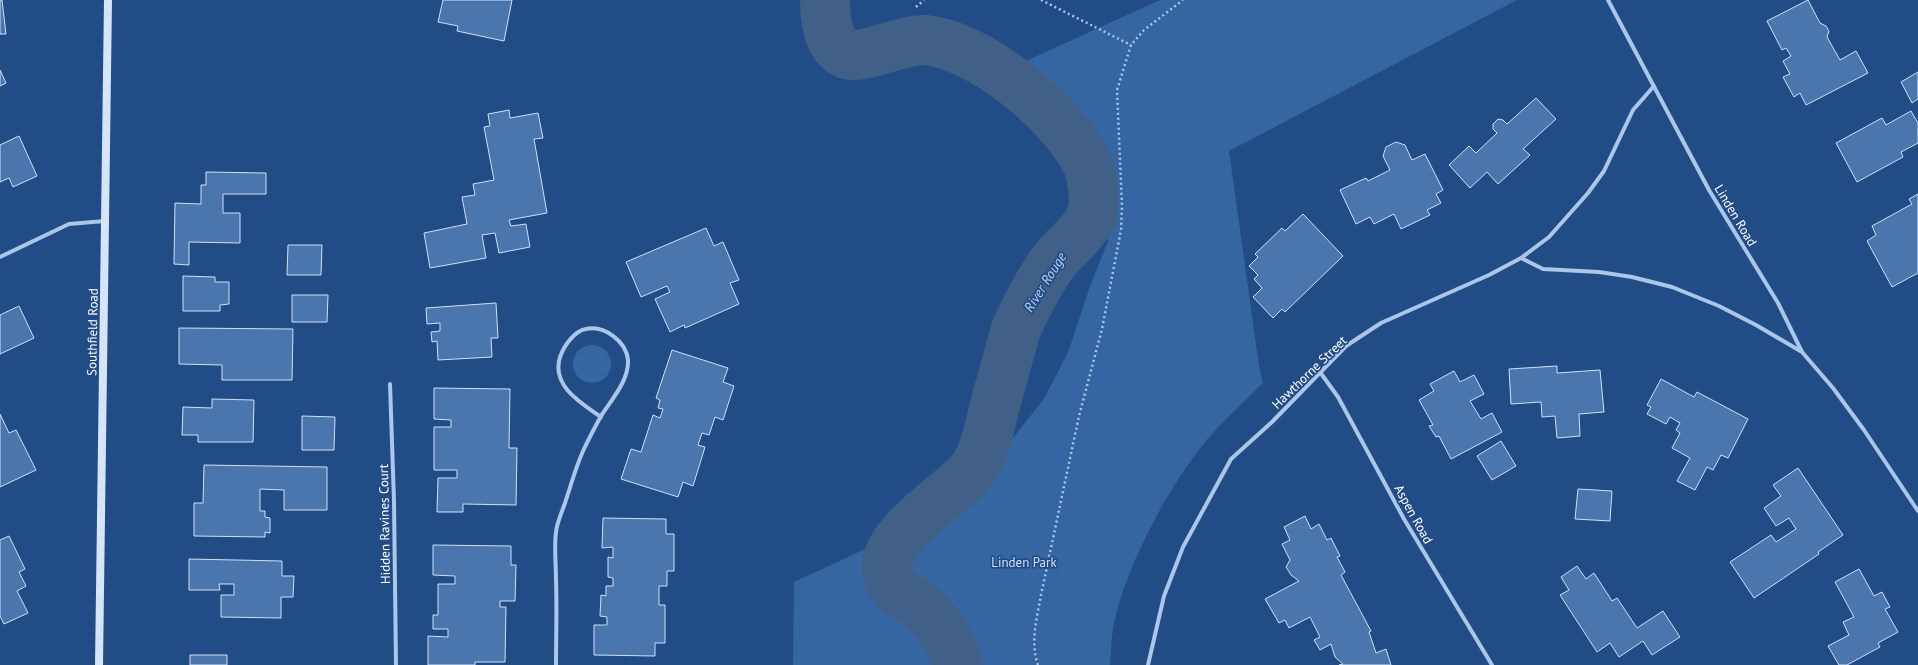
<svg xmlns="http://www.w3.org/2000/svg" width="1918" height="665" font-family="'PT Sans',sans-serif">
<style>
.green{fill:#3666a2}
.lines{fill:none;stroke-linecap:round;stroke-linejoin:round}
.river{stroke:#406088;stroke-width:50}
.building{fill:#4b76ad;stroke:#cfe0f7}
.path{stroke:#aac6e9;stroke-width:2.5;stroke-dasharray:2 3;stroke-linecap:butt}
.street{stroke:#aac6e9;stroke-width:4}
.secondary{stroke:#d5e4f7;stroke-width:8}
.labels{text-anchor:middle;stroke-width:3.5;stroke-linejoin:round;paint-order:stroke}
.street-label{font-size:13px;fill:#fff;stroke:#224c85}
.park-label{font-size:13px;fill:#cfe0f7;stroke:#224c85}
.water-label{font-size:14px;font-style:italic;fill:#b6d0f0;stroke:#224c85}
</style>
<rect width="100%" height="100%" fill="#224c85"/>
<path class="green" d="M 1160,0 L 1517,0 L 1229,151 L 1259,366 L 1263,383 C 1243,403 1220,423 1202,446 C 1166,491 1123,572 1113,629 C 1111,640 1111,653 1110,665 L 793,665 L 794,582 L 906,530 L 949,491 L 1004,449 L 1044,399 L 1069,350 L 1089,289 L 1108,241 L 1099,199 L 1079,154 L 1055,117 L 1030,92 L 993,76 Z
M573 364a19 19 0 1 1 38 0a19 19 0 1 1-38 0Z"/>
<g class="lines">
<path class="river" d="M 825,0 C 825,18 827,45 846,54 C 861,60 904,39 925,40 C 981,45 1063,114 1087,163 C 1092,175 1095,194 1093,208 C 1090,230 1067,244 1054,261 C 1040,280 1026,307 1016,329 C 1009,355 1002,380 995,405 C 989,428 985,458 968,475 C 946,499 878,538 888,575 C 893,594 909,595 921,607 C 941,625 950,640 958,665"/>
</g>
<path class="building" d="M 0,0 L 2,0 L 6,34 L 0,34 Z
M 443,0 L 512,0 L 504,41 L 457,31 L 458,26 L 438,22 Z
M 1808,0 L 1820,23 L 1826,26 L 1829,31 L 1827,37 L 1840,60 L 1856,51 L 1868,73 L 1806,105 L 1800,93 L 1794,97 L 1783,77 L 1790,74 L 1783,61 L 1791,56 L 1786,48 L 1782,50 L 1767,21 Z
M 0,70 L 6,83 L 0,86 Z
M 1918,72 L 1918,99 L 1912,103 L 1901,82 Z
M 1536,98 L 1556,119 L 1523,149 L 1530,155 L 1498,184 L 1487,172 L 1470,188 L 1449,165 L 1469,146 L 1476,153 L 1497,133 L 1493,129 L 1493,124 L 1498,119 L 1503,120 L 1507,124 Z
M 509,110 L 510,118 L 538,113 L 543,138 L 534,139 L 547,213 L 509,220 L 511,226 L 526,224 L 530,247 L 499,253 L 495,233 L 482,235 L 486,258 L 430,268 L 424,233 L 467,224 L 462,197 L 475,195 L 473,184 L 494,180 L 484,127 L 490,126 L 488,114 Z
M 1911,111 L 1918,123 L 1918,143 L 1901,152 L 1903,157 L 1857,182 L 1836,143 L 1882,118 L 1886,125 Z
M 19,136 L 37,176 L 13,187 L 9,178 L 0,182 L 0,145 Z
M 1396,142 L 1405,145 L 1412,160 L 1425,154 L 1443,190 L 1436,194 L 1441,203 L 1427,210 L 1430,215 L 1401,229 L 1394,214 L 1374,224 L 1370,217 L 1356,224 L 1340,190 L 1366,178 L 1368,181 L 1390,170 L 1383,156 L 1386,147 Z
M 206,172 L 266,173 L 266,194 L 223,194 L 223,213 L 240,213 L 240,243 L 189,242 L 189,265 L 174,264 L 175,203 L 201,204 L 201,185 L 206,185 Z
M 1918,194 L 1918,273 L 1892,287 L 1867,241 L 1876,235 L 1872,226 L 1912,204 L 1909,199 Z
M 1303,214 L 1343,256 L 1285,312 L 1282,309 L 1273,318 L 1253,297 L 1262,288 L 1254,279 L 1258,275 L 1249,266 L 1258,257 L 1255,254 L 1282,228 L 1285,231 Z
M 706,228 L 714,246 L 723,242 L 739,280 L 730,283 L 739,304 L 685,328 L 684,325 L 670,332 L 655,299 L 670,292 L 667,286 L 641,297 L 626,262 Z
M 288,245 L 322,245 L 321,275 L 287,275 Z
M 183,276 L 215,277 L 215,282 L 229,282 L 229,304 L 220,305 L 220,311 L 183,311 Z
M 292,295 L 328,295 L 327,322 L 292,322 Z
M 496,303 L 498,338 L 491,338 L 492,357 L 438,360 L 437,341 L 432,342 L 431,332 L 440,331 L 440,323 L 427,324 L 426,308 Z
M 19,306 L 34,338 L 0,354 L 0,315 Z
M 179,328 L 293,329 L 292,380 L 222,380 L 222,365 L 179,364 Z
M 672,350 L 728,368 L 723,382 L 734,386 L 723,420 L 715,417 L 709,435 L 702,433 L 698,445 L 705,447 L 693,486 L 683,482 L 678,497 L 621,479 L 631,449 L 641,452 L 653,415 L 660,418 L 663,409 L 658,408 L 660,400 L 656,398 Z
M 1557,366 L 1557,373 L 1600,370 L 1604,412 L 1579,414 L 1580,436 L 1557,438 L 1555,416 L 1542,417 L 1541,402 L 1511,404 L 1509,369 Z
M 1454,371 L 1460,382 L 1474,375 L 1484,394 L 1470,401 L 1481,419 L 1492,413 L 1502,432 L 1451,459 L 1439,436 L 1436,437 L 1429,426 L 1433,425 L 1419,400 L 1434,391 L 1430,384 Z
M 1661,379 L 1694,397 L 1697,392 L 1748,419 L 1728,458 L 1721,455 L 1713,470 L 1707,467 L 1695,490 L 1677,481 L 1690,458 L 1672,448 L 1680,433 L 1676,430 L 1680,423 L 1670,417 L 1666,424 L 1647,414 L 1651,407 L 1647,405 Z
M 434,388 L 510,389 L 509,448 L 517,448 L 516,505 L 463,504 L 463,512 L 437,512 L 438,478 L 457,478 L 457,470 L 434,470 L 434,427 L 451,427 L 451,420 L 434,419 Z
M 212,399 L 254,400 L 253,442 L 198,442 L 198,435 L 182,435 L 183,407 L 212,408 Z
M 0,414 L 9,433 L 16,430 L 36,470 L 0,487 Z
M 302,416 L 335,417 L 334,450 L 302,450 Z
M 1501,441 L 1516,466 L 1492,480 L 1477,456 Z
M 204,465 L 327,467 L 327,510 L 284,510 L 284,490 L 260,489 L 260,511 L 265,511 L 265,517 L 270,518 L 270,533 L 265,532 L 265,537 L 194,536 L 194,503 L 203,503 Z
M 1798,468 L 1843,535 L 1818,552 L 1819,554 L 1754,598 L 1730,562 L 1771,535 L 1776,542 L 1796,529 L 1789,518 L 1776,526 L 1764,508 L 1781,496 L 1773,485 Z
M 1578,489 L 1612,491 L 1610,521 L 1575,519 Z
M 1305,516 L 1311,529 L 1319,524 L 1327,540 L 1331,538 L 1340,556 L 1337,557 L 1345,572 L 1341,575 L 1371,631 L 1369,632 L 1376,653 L 1386,649 L 1391,665 L 1339,665 L 1343,664 L 1335,657 L 1331,644 L 1320,650 L 1314,640 L 1320,637 L 1310,617 L 1289,628 L 1285,620 L 1279,623 L 1265,599 L 1299,581 L 1291,575 L 1286,567 L 1290,560 L 1282,544 L 1290,540 L 1284,527 Z
M 603,518 L 666,519 L 666,534 L 674,534 L 674,571 L 667,571 L 667,586 L 659,586 L 659,605 L 665,605 L 665,643 L 655,643 L 655,656 L 594,655 L 594,625 L 607,625 L 607,617 L 600,616 L 601,595 L 606,596 L 606,586 L 613,586 L 613,578 L 608,577 L 608,557 L 613,558 L 613,547 L 602,548 Z
M 9,536 L 25,569 L 19,572 L 26,586 L 17,591 L 28,613 L 4,624 L 0,616 L 0,540 Z
M 433,545 L 511,546 L 511,565 L 516,565 L 515,601 L 500,601 L 500,607 L 506,607 L 505,662 L 475,662 L 475,665 L 428,665 L 428,636 L 448,637 L 448,629 L 433,629 L 433,615 L 438,615 L 438,584 L 455,584 L 455,576 L 433,575 Z
M 189,559 L 282,561 L 282,576 L 294,576 L 293,597 L 281,597 L 281,618 L 221,617 L 221,595 L 234,595 L 234,584 L 219,584 L 220,590 L 189,590 Z
M 1577,566 L 1586,579 L 1594,573 L 1612,601 L 1617,598 L 1637,628 L 1663,611 L 1680,637 L 1652,655 L 1643,641 L 1619,657 L 1610,643 L 1597,652 L 1560,595 L 1569,590 L 1561,577 Z
M 1859,569 L 1874,596 L 1882,592 L 1890,607 L 1885,609 L 1898,632 L 1878,643 L 1880,647 L 1847,665 L 1839,665 L 1828,646 L 1849,635 L 1843,622 L 1854,617 L 1835,582 Z
M 190,655 L 227,655 L 227,665 L 190,665 Z"/>
<g class="lines">
<path class="path" d="M 1041,0 L 1131,45
M 916,7 L 924,0
M 1038,665 C 1030,643 1037,617 1041,595 L 1079,416 L 1102,329 L 1121,230 L 1122,206 L 1117,90 L 1131,45 L 1144,30 L 1183,0"/>
<path class="street" d="M 1608,0 L 1709,190 L 1778,303 L 1802,352 L 1833,388 L 1864,430 L 1918,511
M 0,257 L 69,224 L 105,221
M 1521,258 L 1543,269 L 1599,272 L 1632,277 L 1672,287 L 1719,306 L 1756,325 L 1802,352
M 1320,372 L 1338,397 L 1404,519 L 1492,665
M 390,384 L 394,501 L 396,665
M 556,665 C 556,637 557,608 556,580 C 556,564 554,547 556,532 C 557,522 562,512 565,503 C 571,485 576,466 584,449 C 589,438 595,427 601,416 C 611,400 629,381 628,360 C 626,341 604,325 586,329 C 574,331 564,346 560,357 C 551,386 581,403 601,417
M 1148,665 L 1164,596 L 1183,547 L 1231,459 L 1272,422 L 1346,346 L 1381,323 L 1489,275 L 1521,258 L 1549,237 L 1588,193 L 1604,171 L 1633,110 L 1654,86"/>
<path class="secondary" d="M 99,665 L 108,0"/>
</g>
<g class="labels">
<g class="street-label">
<text transform="translate(1736 215) rotate(59)" y="5">Linden Road</text>
<text transform="translate(92 332) rotate(-89)" y="5">Southfield Road</text>
<text transform="translate(1309 372) rotate(-44)" y="5">Hawthorne Street</text>
<text transform="translate(1414 514) rotate(61)" y="5">Aspen Road</text>
<text transform="translate(384 524) rotate(-91)" y="5">Hidden Ravines Court</text>
</g>
<g class="park-label">
<text x="1024" y="567">Linden Park</text>
</g>
<g class="water-label">
<text transform="translate(1045 282) rotate(-58)" y="5">River Rouge</text>
</g>
</g>
</svg>
